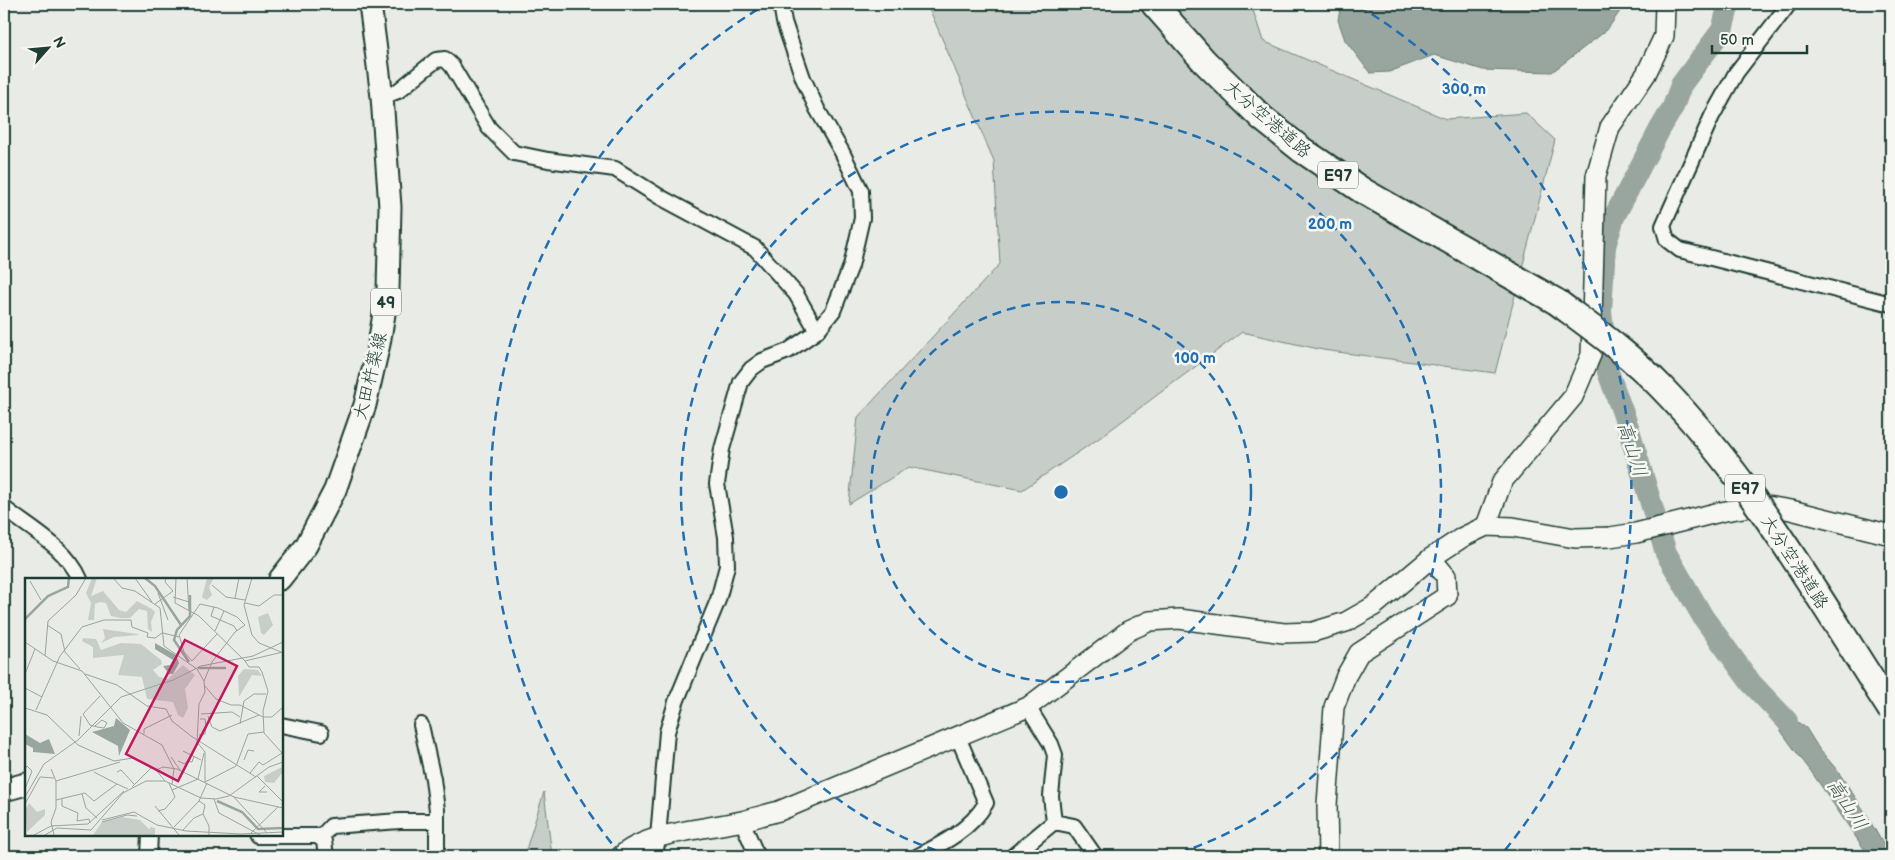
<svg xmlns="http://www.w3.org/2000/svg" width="1895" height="860" font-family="'Balsamiq Sans','Klee One',sans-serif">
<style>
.green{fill:#c7cec9;stroke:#73867e}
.water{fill:#99a6a0;stroke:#687c75}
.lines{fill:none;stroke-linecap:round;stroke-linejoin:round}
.river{stroke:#99a6a0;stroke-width:22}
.street-casing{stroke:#1f3d34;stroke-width:18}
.secondary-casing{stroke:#1f3d34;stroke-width:22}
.primary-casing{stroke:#1f3d34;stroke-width:25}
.highway-casing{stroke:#1f3d34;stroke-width:29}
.street{stroke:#f6f6f2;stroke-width:14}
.secondary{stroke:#f6f6f2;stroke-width:19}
.primary{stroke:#f6f6f2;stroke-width:21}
.highway{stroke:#f6f6f2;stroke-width:25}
.highway-bridge-casing{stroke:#1f3d34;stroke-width:29;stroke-linecap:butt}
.highway-bridge{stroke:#f6f6f2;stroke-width:25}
.ring{fill:none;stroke:#1f6fb2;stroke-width:2.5;stroke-dasharray:9 6}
.labels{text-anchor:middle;stroke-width:5;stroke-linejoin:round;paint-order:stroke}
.shield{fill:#f6f6f2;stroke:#60746d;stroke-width:1}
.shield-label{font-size:16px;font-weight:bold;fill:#1f3d34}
.street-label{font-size:18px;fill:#1f3d34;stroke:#f6f6f2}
.water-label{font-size:19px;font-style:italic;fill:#445c54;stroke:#f6f6f2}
.inset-river{fill:none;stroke:#99a6a0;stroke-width:2.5}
.inset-road{fill:none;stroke:#98a59f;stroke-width:1}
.view{fill:#c2185b;fill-opacity:0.15;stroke:#c2185b;stroke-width:2.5}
.inset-edge{fill:none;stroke:#1f3d34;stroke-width:2.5}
.centre{fill:#1f6fb2;stroke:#f6f6f2;stroke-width:2.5}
.ring-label{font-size:15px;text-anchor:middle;font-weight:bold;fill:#1f6fb2;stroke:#f6f6f2;stroke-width:5;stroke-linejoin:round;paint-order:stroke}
</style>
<rect width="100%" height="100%" fill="#e9ebe7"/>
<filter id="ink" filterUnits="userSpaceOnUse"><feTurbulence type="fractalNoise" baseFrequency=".02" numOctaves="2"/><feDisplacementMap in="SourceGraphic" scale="10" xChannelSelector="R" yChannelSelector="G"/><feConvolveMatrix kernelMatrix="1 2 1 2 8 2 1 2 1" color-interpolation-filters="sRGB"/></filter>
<g filter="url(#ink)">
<path class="green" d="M 925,4 L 1251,4 L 1263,41 L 1446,119 L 1526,113 L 1555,140 L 1495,373 L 1323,350 L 1242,332 L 1098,439 L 1022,490 L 909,467 L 849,504 L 858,417 L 1000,264 L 994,161 L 932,15 Z
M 544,792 L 552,856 L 524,856 Z"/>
<path class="water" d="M 1341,4 L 1625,4 L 1607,30 L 1552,72 L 1483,70 L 1434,55 L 1389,72 L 1370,73 L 1345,40 L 1338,20 Z
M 1756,689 L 1772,704 L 1806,728 L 1819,749 L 1837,770 L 1863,809 L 1890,856 L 1869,856 C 1849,828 1830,798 1810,770 C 1790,744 1771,719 1756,689 Z"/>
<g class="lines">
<path class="river" d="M 1729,4 L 1722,30 L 1681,85 L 1673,107 L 1660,129 L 1614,217 L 1605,246 L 1601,311 L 1608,372 L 1628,427 L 1666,553 L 1703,617 L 1751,683 L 1787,721"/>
<defs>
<path id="street" d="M 1789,4 L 1736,73 L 1712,116 L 1663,226 L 1667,240 L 1680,250 L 1891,304
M 382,97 L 398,91 L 436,60 L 445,59 L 452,66 L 489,128 L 514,153 L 548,160 L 615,169 L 660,197 L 755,248 L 796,294 L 817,331
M 4,508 C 30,529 66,547 80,579
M 1028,707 L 1051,744 L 1055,755 L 1051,796 L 1054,822
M 281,725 L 321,733
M 421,725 L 433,779 L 437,810 L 437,856
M 742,821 L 757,856
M 257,834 L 258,836 L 318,836 L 324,841 L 326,856
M 320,838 L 331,826 L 400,821 L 437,821
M 149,856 L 150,834
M 655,856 L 658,837 L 667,732 L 676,702 L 718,600 L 727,566 L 726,537 L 717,484 L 722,449 L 741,382 L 751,369 L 762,361 L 788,351 L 817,331 L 833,311 L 851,266 L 862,218 L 861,191 L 842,152 L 817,109 L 803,78 L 784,22 L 781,4
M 918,856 C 944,843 971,829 986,803 L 958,737
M 1013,856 L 1054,822 L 1074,826 L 1095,856"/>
<path id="secondary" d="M 1486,526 L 1502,482 L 1573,397 L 1591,355 L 1596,176 L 1610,127 L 1646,74 L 1664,36 L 1665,4
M 621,856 C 646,832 707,829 742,821 C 754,818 767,814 779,811 L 1028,707 L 1128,631 L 1150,621 L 1179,619 L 1284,633 L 1313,632 L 1346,622 L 1374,606 L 1431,558 L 1463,537 L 1486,526 L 1513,527 L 1575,538 L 1610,537 L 1636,533 L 1720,512 L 1761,505 L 1791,510 L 1891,535
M 1328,856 L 1327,805 L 1334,707 L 1346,676 L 1359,653 L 1447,596 L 1446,576 L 1431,558"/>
<path id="primary" d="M 280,579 L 306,546 L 335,490 L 365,405 L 379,344 L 388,290 L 390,207 L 382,97 L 370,4
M 4,790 L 26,784"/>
<path id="highway" d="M 1154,4 L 1204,61 L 1262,118 L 1302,150 L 1363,191 L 1557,302"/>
</defs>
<use href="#street" class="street-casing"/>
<use href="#secondary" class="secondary-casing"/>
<use href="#primary" class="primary-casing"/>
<use href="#highway" class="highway-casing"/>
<use href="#street" class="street"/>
<use href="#secondary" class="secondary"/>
<use href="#primary" class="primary"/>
<use href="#highway" class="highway"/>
<defs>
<path id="highway-bridge" d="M 1557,302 C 1592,328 1629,354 1660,386 C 1753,481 1819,599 1891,710"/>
</defs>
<use href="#highway-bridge" class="highway-bridge-casing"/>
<use href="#highway-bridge" class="highway-bridge"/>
</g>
</g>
<g class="ring">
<circle cx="1061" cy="492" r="190"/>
<path d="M950 855A380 380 0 1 1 1172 855"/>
<path d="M621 855A570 570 0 0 1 763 6M1359 6A570 570 0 0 1 1501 855"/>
</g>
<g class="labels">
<g class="shield">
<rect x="1318" y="161.5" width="40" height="27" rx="4"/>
<rect x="371" y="288.5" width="30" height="27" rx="4"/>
<rect x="1725" y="474.5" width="40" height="27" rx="4"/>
</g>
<g class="shield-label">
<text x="1338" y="181">E97</text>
<text x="386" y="308">49</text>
<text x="1745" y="494">E97</text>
</g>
<g class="street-label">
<text transform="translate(1268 119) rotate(41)" y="6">大分空港道路</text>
<text transform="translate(370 376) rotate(-76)" y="6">大田杵築線</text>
<text transform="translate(1795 562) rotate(57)" y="6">大分空港道路</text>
</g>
<g class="water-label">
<text transform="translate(1633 449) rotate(72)" y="7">高山川</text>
<text transform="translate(1848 804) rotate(57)" y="7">高山川</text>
</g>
</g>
<g transform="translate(25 578)">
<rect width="258" height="258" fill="#e9ebe7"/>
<path d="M 67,0 L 72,0 L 66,18 L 78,13 L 94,32 L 101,34 L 112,23 L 127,31 L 130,34 L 126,44 L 127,54 L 123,51 L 122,33 L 114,31 L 105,40 L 95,40 L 86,38 L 81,25 L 75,24 L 70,26 L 69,42 L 63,42 L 66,25 L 61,15 ZM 182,0 L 189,0 L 184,9 L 187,17 L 182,22 L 177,19 ZM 243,35 L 248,47 L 239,57 L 236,55 L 233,39 ZM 78,51 L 112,56 L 114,57 L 89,59 L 76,65 L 80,60 ZM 58,60 L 71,61 L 76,72 L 96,65 L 116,66 L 136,82 L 137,86 L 128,92 L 134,99 L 143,101 L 158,87 L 170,97 L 160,111 L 163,130 L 158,140 L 153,137 L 148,124 L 122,121 L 117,99 L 93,97 L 99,77 L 68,80 L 68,69 L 57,63 ZM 219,91 L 233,92 L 237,98 L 227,97 L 214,119 L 213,98 ZM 257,189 L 257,195 L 249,205 L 240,204 L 239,198 ZM 4,225 L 12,234 L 20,231 L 20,237 L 2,254 L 0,233 ZM 97,239 L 115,242 L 125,252 L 125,249 L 130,250 L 130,257 L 68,257 L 77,244 Z" fill="#c7cec9"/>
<path d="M 130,65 L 151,77 L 154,85 L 148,96 L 144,96 L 138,88 L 145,87 L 148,82 L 130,71 ZM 91,140 L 105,152 L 94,178 L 93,168 L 67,154 L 89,148 ZM 0,156 L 15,165 L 24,161 L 30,176 L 8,174 L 8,170 L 0,166 Z" fill="#99a6a0"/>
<path class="inset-river" d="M 120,0 L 130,8 L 156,47M 0,41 L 23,18 L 43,9 L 44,0M 164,84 L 149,62 L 152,52 L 165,38 L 165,17M 173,90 L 201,90M 192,223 L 217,234 L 233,251 L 258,250"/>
<path class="inset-road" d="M 88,0 L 97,10 L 110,13 L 135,30 L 139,68 L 172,91 L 179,103M 110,0 L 127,24M 141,0 L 140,4 L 148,13M 151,0 L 150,25 L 174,38 L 220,83 L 258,74M 162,0 L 164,33M 227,0 L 219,27 L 227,57 L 234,65 L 256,74M 5,3 L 16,22M 187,7 L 201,19 L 220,22M 133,15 L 143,42M 148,19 L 164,24M 210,20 L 214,0M 220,25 L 234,28 L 249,17 L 257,17M 130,26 L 148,13M 189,29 L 186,38 L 209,48 L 212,53M 22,47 L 36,56 L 40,74 L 55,91M 190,53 L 199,33M 138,55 L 154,59M 0,64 L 28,83 L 57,93 L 98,145 L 137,167 L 149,191 L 147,206M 20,78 L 23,43 L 51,17 L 61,0M 220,83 L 224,89 L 234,89 L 237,94 L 243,113 L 238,133 L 239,155 L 258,176M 0,96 L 10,71M 60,96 L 92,107 L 122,128 L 141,131 L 147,143 L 166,158 L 231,199M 179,107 L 191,121 L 206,127 L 215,127 L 238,139 L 247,139 L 258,129M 0,110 L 17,119M 0,130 L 22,137 L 53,167 L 89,183 L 108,180 L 131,192 L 140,203M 11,132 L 35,78 L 57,49 L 79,42 L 106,42 L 107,49 L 123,55 L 122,59 L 130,60 L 137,55M 176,136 L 207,134 L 215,139M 183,138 L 187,149 L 195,153 L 234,137M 215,146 L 219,123 L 229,116 L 241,116M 70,148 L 77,142 L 82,145 L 79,150 L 72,149 L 65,147 L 58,136 L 75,118M 119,156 L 119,151 L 147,137M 174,157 L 180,156 L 181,148 L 180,141 L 175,141M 54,158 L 56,138M 158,173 L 176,182M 146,179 L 155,192M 219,182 L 223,172 L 229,173M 153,183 L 160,186 L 162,183 L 167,184 L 169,178M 0,191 L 2,188 L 7,193 L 0,211M 26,191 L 31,203 L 31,230 L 26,244 L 29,257M 131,192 L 138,189 L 152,191 L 209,219 L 258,230M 69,194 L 92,206M 92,194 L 96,192 L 109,206M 225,195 L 234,184 L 238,187 L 257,175M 232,198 L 258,224M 173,201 L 179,175M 31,203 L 95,184M 180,204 L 180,174 L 172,164 L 174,126 L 180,114 L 179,103 L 187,84 L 210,54 L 220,47 L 212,39 L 193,30 L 175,26 L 154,57 L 159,74 L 167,83 L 192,56M 180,204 L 211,188 L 223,156 L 239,154M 240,208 L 234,214 L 242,214M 107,209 L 126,190M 147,212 L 173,201M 57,216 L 61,230 L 72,240M 208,218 L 242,255M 0,219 L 19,186 L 53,162 L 96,119 L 148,102 L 176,88 L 228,78 L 258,64M 37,221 L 37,228 L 53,235 L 52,243 L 64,241 L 65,245M 189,221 L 194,235 L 235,257M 31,222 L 60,215 L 69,223 L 92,206 L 103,211M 174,223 L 180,227 L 178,236 L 184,248 L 184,257M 0,226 L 15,199 L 29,200M 130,228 L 154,257M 133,233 L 140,231 L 150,219 L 144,205M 77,242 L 109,234 L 132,247 L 161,253 L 216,256 L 258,254M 77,244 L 102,237 L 112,238M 149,249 L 174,223 L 182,205M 158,252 L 169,240 L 178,236M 225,256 L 253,229M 9,257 L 26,248 L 63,246 L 99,213M 20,257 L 32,250 L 66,252 L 98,215 L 121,203 L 140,203 L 176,220 L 191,221 L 204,218 L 244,189 L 258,184"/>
<path class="view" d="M 160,62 L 212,88 L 153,203 L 101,176 Z"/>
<rect width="258" height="258" class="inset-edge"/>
</g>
<circle cx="1061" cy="492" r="8" class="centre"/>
<g class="ring-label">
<text x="1464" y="94">300 m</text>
<text x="1330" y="229">200 m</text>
<text x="1195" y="363">100 m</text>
</g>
<rect width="1895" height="860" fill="none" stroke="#f6f6f2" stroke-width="20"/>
<rect x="10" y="10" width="1875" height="840" fill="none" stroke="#1f3d34" stroke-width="2" filter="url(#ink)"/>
<g transform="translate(48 48) rotate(63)" stroke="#f6f6f2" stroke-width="4" paint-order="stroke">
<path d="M0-4L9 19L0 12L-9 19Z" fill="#1f3d34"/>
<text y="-8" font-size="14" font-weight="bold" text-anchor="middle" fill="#1f3d34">N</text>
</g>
<path d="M1712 45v8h95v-8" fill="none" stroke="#1f3d34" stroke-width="2.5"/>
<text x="1720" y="45" font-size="15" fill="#1f3d34" stroke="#f6f6f2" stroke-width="4" paint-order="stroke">50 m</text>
</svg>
